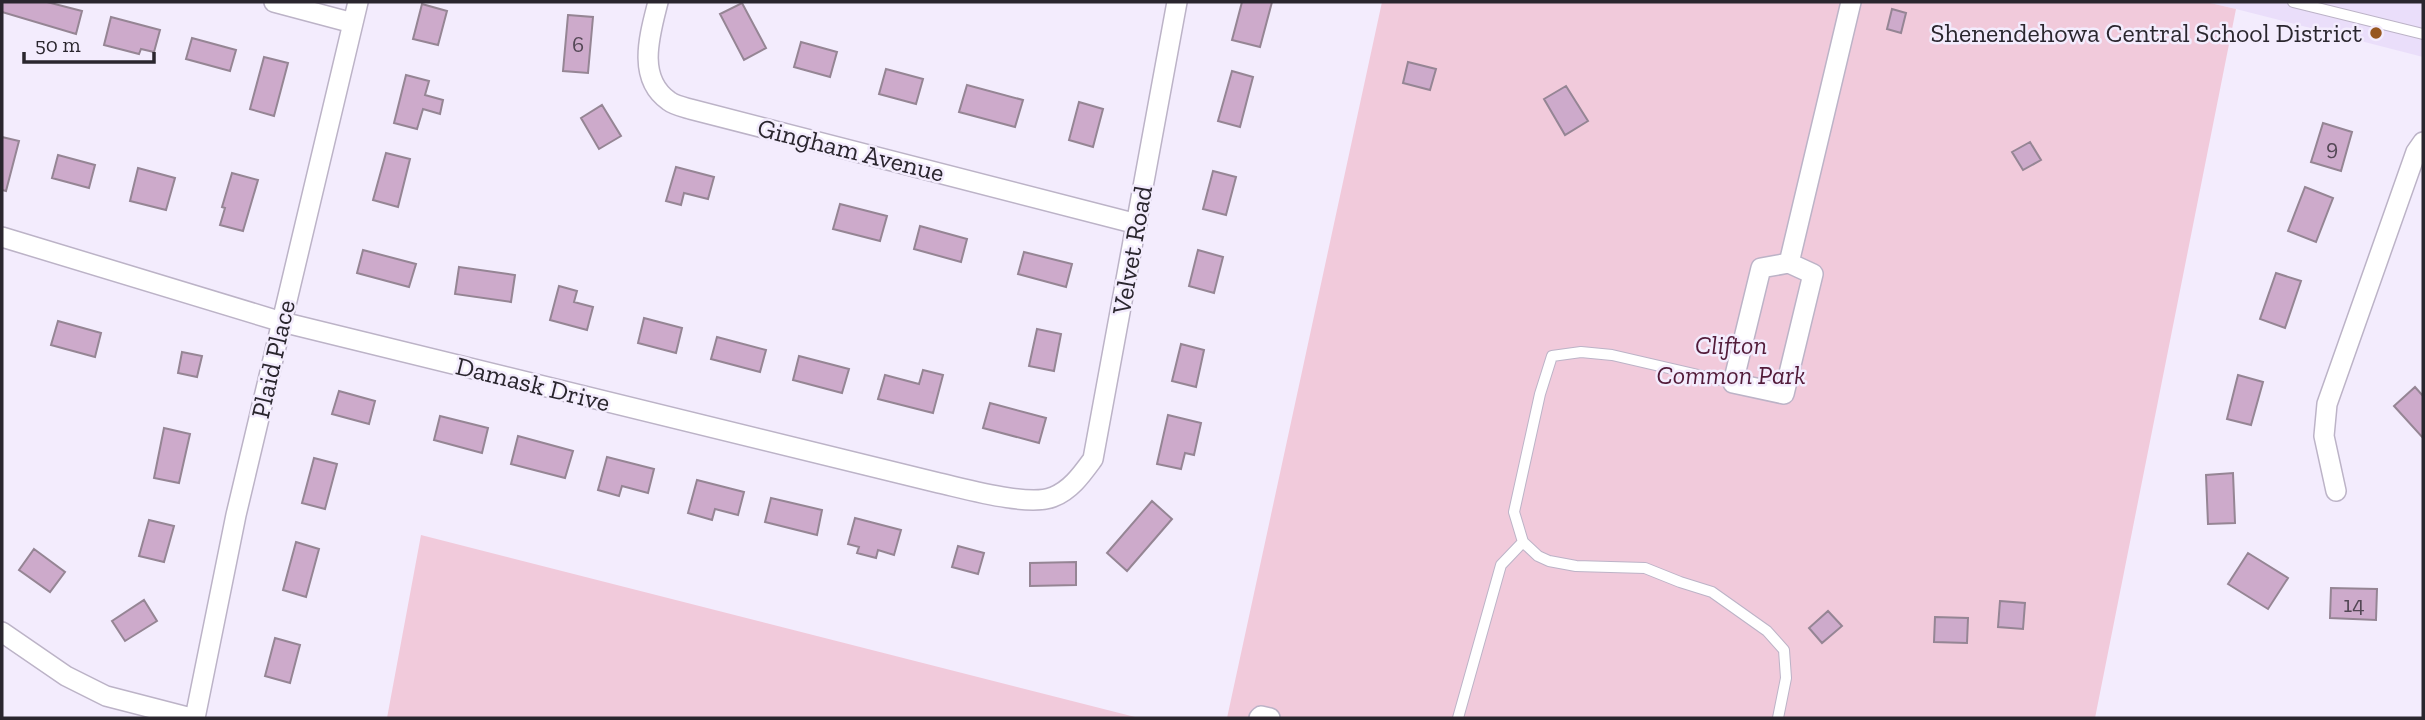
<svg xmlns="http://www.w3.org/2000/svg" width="2425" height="720" font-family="'Zilla Slab',serif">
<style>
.built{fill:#eadefa}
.green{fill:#f1cadb}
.building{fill:#cdaacb;stroke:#958594;stroke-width:2}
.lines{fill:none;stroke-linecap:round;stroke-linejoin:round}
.service-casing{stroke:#bcb3c7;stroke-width:12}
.minor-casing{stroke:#bcb3c7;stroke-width:22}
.service{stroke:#fff;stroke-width:10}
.minor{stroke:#fff;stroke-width:19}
.poi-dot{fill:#975720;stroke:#f3ecfd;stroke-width:2.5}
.labels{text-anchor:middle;stroke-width:5;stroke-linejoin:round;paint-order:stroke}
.number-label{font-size:23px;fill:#534755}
.poi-label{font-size:26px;fill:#2a262e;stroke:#f3ecfd;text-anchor:end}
.street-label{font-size:26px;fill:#2a262e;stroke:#f3ecfd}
.park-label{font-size:26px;font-style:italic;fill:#521b39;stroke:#f3ecfd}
</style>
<rect width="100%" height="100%" fill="#f3ecfd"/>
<path class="built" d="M 2206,2 L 2423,2 L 2423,57 L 2236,9 Z"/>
<path class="green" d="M 1382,2 L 2206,2 L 2236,9 L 2095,718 L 1227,718 Z
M 421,535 L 1139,718 L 387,718 Z"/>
<path class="building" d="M 2,2 L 47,2 L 82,11 L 76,34 L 2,12 Z
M 1242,2 L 1272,2 L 1260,47 L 1232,40 Z
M 742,3 L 766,48 L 744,60 L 720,14 Z
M 422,4 L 447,11 L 438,45 L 413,39 Z
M 1892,9 L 1906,13 L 1901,33 L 1887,29 Z
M 568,15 L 593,17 L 588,73 L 563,71 Z
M 111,17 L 160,30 L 154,52 L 141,49 L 139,54 L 104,45 Z
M 192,38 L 236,50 L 230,71 L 186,59 Z
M 801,42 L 837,52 L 830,77 L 794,67 Z
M 264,57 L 288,63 L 274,116 L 250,109 Z
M 1408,62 L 1436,69 L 1430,90 L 1403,83 Z
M 886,69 L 923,79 L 916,104 L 879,94 Z
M 1232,71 L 1253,77 L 1240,127 L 1218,121 Z
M 406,75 L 429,81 L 425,95 L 443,100 L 440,114 L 423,109 L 417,129 L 394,123 Z
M 967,85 L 1023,100 L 1015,127 L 959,112 Z
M 1566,86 L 1588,121 L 1565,135 L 1544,99 Z
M 1079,102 L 1103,109 L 1093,147 L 1069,140 Z
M 602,105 L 621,136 L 599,149 L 581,118 Z
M 2323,123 L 2352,132 L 2341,171 L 2311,162 Z
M 2,137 L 19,141 L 6,191 L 2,190 Z
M 2030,142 L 2041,160 L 2023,170 L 2012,152 Z
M 386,153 L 410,159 L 398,207 L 373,200 Z
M 58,155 L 95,165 L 89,188 L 52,178 Z
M 676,167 L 714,177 L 708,199 L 684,193 L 681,205 L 666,201 Z
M 138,168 L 175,178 L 166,210 L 130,201 Z
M 1213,171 L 1236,177 L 1226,215 L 1203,209 Z
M 232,173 L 258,180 L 243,231 L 220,225 L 225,208 L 222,207 Z
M 2305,187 L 2333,198 L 2316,242 L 2288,231 Z
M 840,204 L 887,216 L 880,241 L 833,229 Z
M 920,226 L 967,239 L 961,262 L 914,249 Z
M 363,250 L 416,264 L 409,287 L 357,273 Z
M 1198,250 L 1223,257 L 1214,293 L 1189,286 Z
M 1024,252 L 1072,264 L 1066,287 L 1018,274 Z
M 459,267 L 515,275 L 511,302 L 455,294 Z
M 2276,273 L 2301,281 L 2285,328 L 2260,319 Z
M 559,286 L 577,291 L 574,302 L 593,307 L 587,330 L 550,320 Z
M 644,318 L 682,328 L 676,353 L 638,343 Z
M 58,321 L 101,333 L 95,357 L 51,345 Z
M 1037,329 L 1061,334 L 1054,371 L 1029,366 Z
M 717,337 L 766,350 L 760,372 L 711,359 Z
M 1181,344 L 1204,350 L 1196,387 L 1172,381 Z
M 182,352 L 202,356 L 197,377 L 178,373 Z
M 799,356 L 849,369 L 842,393 L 793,380 Z
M 923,370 L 943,375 L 933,413 L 878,399 L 885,375 L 919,384 Z
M 2238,375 L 2263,382 L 2251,425 L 2227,419 Z
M 2415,387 L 2423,396 L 2423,438 L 2394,406 Z
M 339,391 L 375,401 L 369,424 L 332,414 Z
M 990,403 L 1046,418 L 1039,443 L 983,428 Z
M 1168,415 L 1201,423 L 1194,455 L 1185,453 L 1181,469 L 1157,464 Z
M 440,416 L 488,428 L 482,453 L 434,440 Z
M 164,428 L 190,434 L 179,483 L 154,478 Z
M 518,436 L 573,451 L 565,478 L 511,464 Z
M 607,457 L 654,469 L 648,493 L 622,486 L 619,496 L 598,490 Z
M 314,458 L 337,464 L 325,509 L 302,503 Z
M 2233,473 L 2235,523 L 2208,524 L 2206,475 Z
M 697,480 L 744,492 L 738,515 L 715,509 L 712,520 L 688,513 Z
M 771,498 L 822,510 L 817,535 L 765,522 Z
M 1152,501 L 1172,519 L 1127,571 L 1107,553 Z
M 855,518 L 901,530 L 894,555 L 878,550 L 876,558 L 857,553 L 859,547 L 848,544 Z
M 149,520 L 174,526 L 164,562 L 139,556 Z
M 296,542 L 319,549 L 306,597 L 283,590 Z
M 958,546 L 984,553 L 978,574 L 952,567 Z
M 34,549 L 65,572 L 50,592 L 19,570 Z
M 2248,553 L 2288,578 L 2268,609 L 2228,584 Z
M 1076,562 L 1076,585 L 1030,586 L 1030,563 Z
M 2331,588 L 2377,589 L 2376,620 L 2330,618 Z
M 144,600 L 157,621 L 125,641 L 112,621 Z
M 2000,601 L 2025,603 L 2023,629 L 1998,627 Z
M 1828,611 L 1842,626 L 1822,643 L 1809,628 Z
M 1935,617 L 1968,618 L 1967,643 L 1934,642 Z
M 275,638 L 300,645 L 290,683 L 265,676 Z"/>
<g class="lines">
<defs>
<path id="service" d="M 2293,2 L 2423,34
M 1523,542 L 1538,556 L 1549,561 L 1576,566 L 1645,568 L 1680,582 L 1712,592 L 1767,631 L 1784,650 L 1786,678 L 1778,718
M 1458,718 L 1501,565 L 1523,542 L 1514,512 L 1540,394 L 1552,356 L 1581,352 L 1612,355 L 1733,383"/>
<path id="minor" d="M 274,2 L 353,23
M 658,2 C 650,34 636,78 669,101 C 674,105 683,107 690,109 L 1137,224
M 2,237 L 282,322 L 939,483 C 966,489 1029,507 1053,497 C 1071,490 1082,474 1093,459 L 1177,2
M 1789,263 L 1761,268 L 1733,383 L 1784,394 L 1813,274 L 1789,263 L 1851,2
M 2336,491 L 2324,436 L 2327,404 L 2416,152 L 2423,142
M 2,632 L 66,676 L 106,696 L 191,718
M 195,718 L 236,515 L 358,2
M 1259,718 L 1261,716 L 1270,718"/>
</defs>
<use href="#service" class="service-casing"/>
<use href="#minor" class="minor-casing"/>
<use href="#service" class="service"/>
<use href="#minor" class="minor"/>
</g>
<circle class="poi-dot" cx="2376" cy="33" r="7"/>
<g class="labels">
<g class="number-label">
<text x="578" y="52">6</text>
<text x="2332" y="155">9</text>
<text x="2354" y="612">14</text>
</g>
<g class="poi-label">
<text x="2362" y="42">Shenendehowa Central School District</text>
</g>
<g class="street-label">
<text transform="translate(851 150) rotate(14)" y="9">Gingham Avenue</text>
<text transform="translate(1132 250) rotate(-80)" y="9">Velvet Road</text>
<text transform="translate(273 359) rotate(-77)" y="9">Plaid Place</text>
<text transform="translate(533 384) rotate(14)" y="9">Damask Drive</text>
</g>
<g class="park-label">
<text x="1731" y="354">Clifton<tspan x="1731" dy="30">Common Park</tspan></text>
</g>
</g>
<rect width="2425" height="720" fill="none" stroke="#2a262e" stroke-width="7"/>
<path d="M24 52v10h130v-10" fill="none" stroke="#2a262e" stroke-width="3.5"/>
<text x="35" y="52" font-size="21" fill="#2a262e" stroke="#f3ecfd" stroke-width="5" paint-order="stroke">50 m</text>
</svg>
